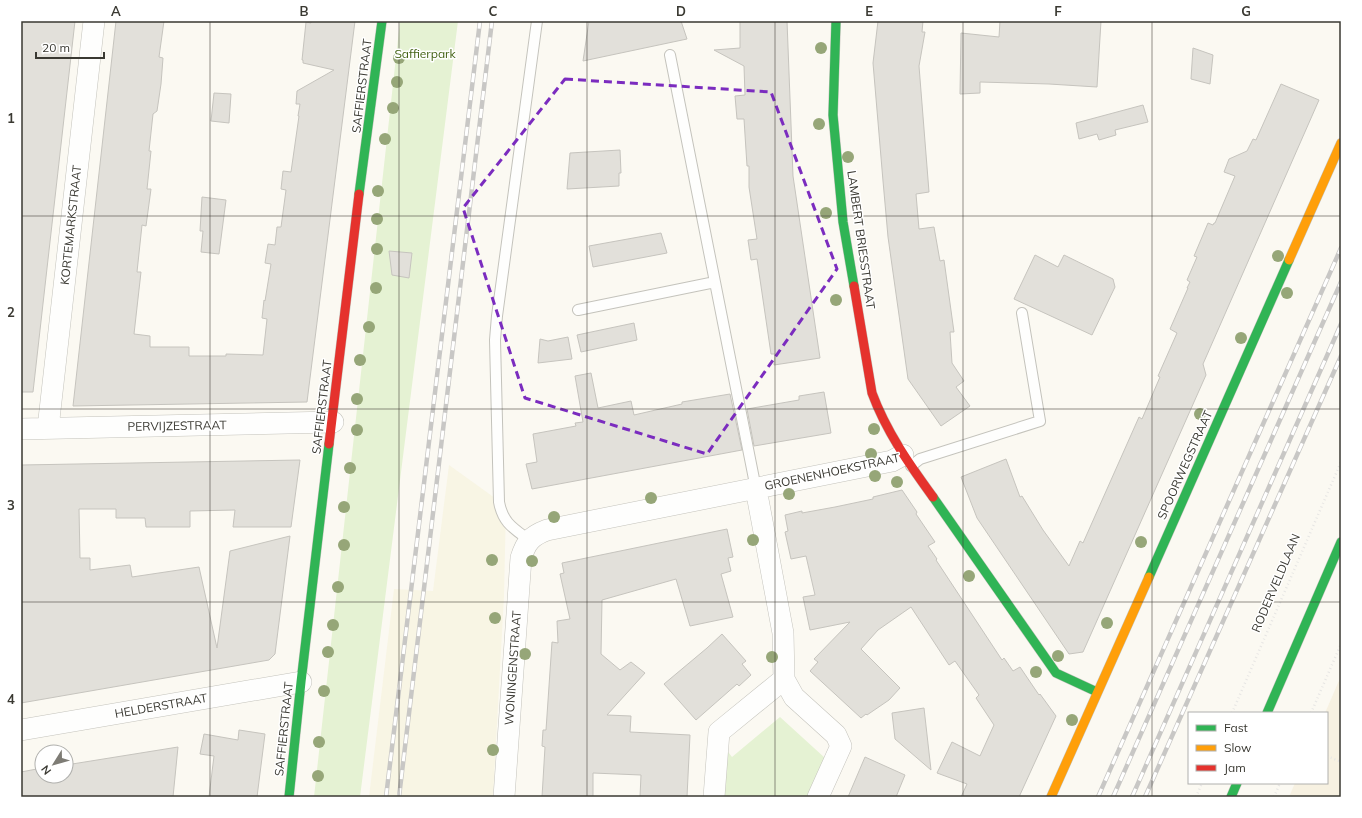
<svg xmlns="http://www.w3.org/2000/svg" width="1362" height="818" font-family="Mulish,sans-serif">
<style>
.commercial{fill:#f7f1e1}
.built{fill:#f8f5e4}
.green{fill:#e5f2d3}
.building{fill:#e2e0da;stroke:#c6c4be}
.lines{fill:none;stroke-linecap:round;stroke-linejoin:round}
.lane-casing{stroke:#c4c3bc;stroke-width:12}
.street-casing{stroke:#c4c3bc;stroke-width:22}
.fast-casing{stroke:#c4c3bc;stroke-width:10}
.slow-casing{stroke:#c4c3bc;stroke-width:10}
.jam-casing{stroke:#c4c3bc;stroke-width:10}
.path{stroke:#e7e6e4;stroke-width:2.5;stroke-dasharray:1 3;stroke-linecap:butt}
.lane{stroke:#fefefd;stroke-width:10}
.street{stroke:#fefefd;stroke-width:21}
.fast{stroke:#30b455;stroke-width:9}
.slow{stroke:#ff9f0a;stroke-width:9}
.jam{stroke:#e5322d;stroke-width:9}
.rail-casing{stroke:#c8c7c5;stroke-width:4.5}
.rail{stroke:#fff;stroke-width:3;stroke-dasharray:9;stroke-linecap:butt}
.tree{fill:#96a678}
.marked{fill:none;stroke:#7b2cbf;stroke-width:3;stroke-dasharray:8 5;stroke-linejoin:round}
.grid{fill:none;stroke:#3a3932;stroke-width:1;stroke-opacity:0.55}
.labels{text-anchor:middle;stroke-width:3;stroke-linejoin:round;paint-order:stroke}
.park-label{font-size:12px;fill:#436214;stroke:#fff}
.street-label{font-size:12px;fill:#3a3932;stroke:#fff}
.neatline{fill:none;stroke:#3a3932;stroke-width:1.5}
.grid-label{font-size:13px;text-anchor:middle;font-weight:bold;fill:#3a3932}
</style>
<rect width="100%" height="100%" fill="#fbf9f2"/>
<path class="commercial" d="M 1341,676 L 1341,797 L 1289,797 L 1295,783 L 1327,783 L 1327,713 L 1325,713 Z"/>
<path class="built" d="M 449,465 L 506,506 L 504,596 L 493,797 L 369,797 L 394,589 L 433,591 Z"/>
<path class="green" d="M 400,21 L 458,21 L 360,797 L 314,797 Z
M 780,717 L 825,758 L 808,797 L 722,797 L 722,744 L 732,757 Z"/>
<path class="building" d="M 21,21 L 75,21 L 33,392 L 21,392 Z
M 116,21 L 164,21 L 159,57 L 163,58 L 161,84 L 157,111 L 153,114 L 149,151 L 151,151 L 147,189 L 151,189 L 146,226 L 142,225 L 137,272 L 141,272 L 134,334 L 150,336 L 150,347 L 189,347 L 189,356 L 226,356 L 226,354 L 263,355 L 267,319 L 262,318 L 264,300 L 265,301 L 271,264 L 265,263 L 268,244 L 275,245 L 277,227 L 281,227 L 286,190 L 281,189 L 283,171 L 291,172 L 299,116 L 298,116 L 300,104 L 296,104 L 297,91 L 334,70 L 303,63 L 303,60 L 302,60 L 306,22 L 311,23 L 311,21 L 355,21 L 307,402 L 73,406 Z
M 589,21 L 681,21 L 687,39 L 583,61 Z
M 740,21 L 787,21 L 793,176 L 820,358 L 774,365 L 775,354 L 771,354 L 757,259 L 751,260 L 748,240 L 757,239 L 749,187 L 749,166 L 747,166 L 744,119 L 737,119 L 735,96 L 745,95 L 744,66 L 714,50 L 740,48 Z
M 878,21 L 923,21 L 922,32 L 925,32 L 919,66 L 929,192 L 916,194 L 919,229 L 934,227 L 940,261 L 944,260 L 954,332 L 950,332 L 952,363 L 964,381 L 956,387 L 970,406 L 941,426 L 908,379 L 888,237 L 883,181 L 873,63 Z
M 1000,21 L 1101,21 L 1097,87 L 1049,84 L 980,82 L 980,93 L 960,94 L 961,33 L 999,37 Z
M 1193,48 L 1213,55 L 1210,84 L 1191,79 Z
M 1281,84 L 1319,100 L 1203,364 L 1206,375 L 1083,652 L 1069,654 L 977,518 L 961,477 L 1006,459 L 1020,497 L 1022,496 L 1043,530 L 1069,566 L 1080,541 L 1083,543 L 1139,417 L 1142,419 L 1160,377 L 1158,376 L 1177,333 L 1170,329 L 1188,288 L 1187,288 L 1190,282 L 1187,280 L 1197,257 L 1194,256 L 1208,223 L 1213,225 L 1214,223 L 1215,223 L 1235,176 L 1224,172 L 1229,159 L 1247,151 L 1253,139 L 1256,140 Z
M 214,93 L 231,94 L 229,123 L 211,121 Z
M 1143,105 L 1148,122 L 1115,130 L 1116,135 L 1099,140 L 1097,134 L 1079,139 L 1076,123 Z
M 620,150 L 621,173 L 619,173 L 619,186 L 567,189 L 570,153 Z
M 202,197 L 226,200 L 219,254 L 201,252 L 203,231 L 200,231 Z
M 661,233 L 667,253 L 593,267 L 589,246 Z
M 389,251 L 412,253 L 409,278 L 392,275 Z
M 1035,255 L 1058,267 L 1064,255 L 1113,279 L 1115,287 L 1092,335 L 1014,299 Z
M 634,323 L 637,340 L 581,352 L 577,335 Z
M 568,337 L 572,359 L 538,363 L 540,339 L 548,341 Z
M 591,373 L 598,408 L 631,401 L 634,415 L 682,404 L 682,402 L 730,394 L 742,450 L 532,489 L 526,464 L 537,462 L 533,434 L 576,426 L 575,423 L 583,422 L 575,376 Z
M 824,392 L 831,433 L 754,446 L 747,409 L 799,400 L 799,396 Z
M 300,460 L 291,527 L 233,527 L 235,510 L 190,511 L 190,527 L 146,527 L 145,518 L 116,518 L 116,509 L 79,509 L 80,558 L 90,558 L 90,570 L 130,565 L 132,577 L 199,567 L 217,648 L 230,551 L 290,536 L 275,654 L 269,660 L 21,703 L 21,465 Z
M 902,490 L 917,512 L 916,514 L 935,542 L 928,546 L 937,559 L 936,560 L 1002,660 L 1004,658 L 1013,671 L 1020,667 L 1039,695 L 1040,694 L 1056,716 L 1019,797 L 961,797 L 967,784 L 937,773 L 952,742 L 980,756 L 994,725 L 976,698 L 979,695 L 955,661 L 949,665 L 911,607 L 878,630 L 861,649 L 900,688 L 889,700 L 867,715 L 866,714 L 861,718 L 810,671 L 818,662 L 814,659 L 850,622 L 810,630 L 803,597 L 815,595 L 806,556 L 791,559 L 785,532 L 788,531 L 785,515 L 802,511 L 802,513 L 835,507 L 873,499 L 873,497 Z
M 727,529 L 733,557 L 728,558 L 731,571 L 721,574 L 733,617 L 690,626 L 676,579 L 602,600 L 601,654 L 620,670 L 631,662 L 645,673 L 607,715 L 631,716 L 630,732 L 690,735 L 687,797 L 640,797 L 641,775 L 593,773 L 593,797 L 542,797 L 545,747 L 542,746 L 543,730 L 546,730 L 552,642 L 558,643 L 557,621 L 570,619 L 560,574 L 564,573 L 562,563 Z
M 722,634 L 746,661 L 742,664 L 751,675 L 739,686 L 737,684 L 696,720 L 664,684 L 707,648 Z
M 924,708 L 931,770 L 895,739 L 892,713 Z
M 239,730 L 265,734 L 257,797 L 209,797 L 214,756 L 200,754 L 204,734 L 238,740 Z
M 178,747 L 173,797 L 21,797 L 21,772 L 42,768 L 42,776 L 66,776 L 66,765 Z
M 865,757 L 905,775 L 896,797 L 848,797 Z"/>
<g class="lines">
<defs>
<path id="lane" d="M 670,55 L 756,489
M 578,310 L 715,282
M 911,466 L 920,459 L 1040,421 L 1022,313
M 529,540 C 513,528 503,523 499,502 L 495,340 L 497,316 L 537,21"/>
<path id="street" d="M 48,428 L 94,21
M 21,429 L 333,422
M 756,489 L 783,633 L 784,679 L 794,697 L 836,735 L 841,746 L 818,797
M 21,730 L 301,682
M 504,797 L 521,558 C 526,542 531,536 547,530 L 892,461 L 903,455
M 714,797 L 719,732 L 784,679"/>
<path id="fast" d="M 836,21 L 833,115 L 843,222 L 854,286
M 359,194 L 382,21
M 933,497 L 1056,673 L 1097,692
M 1149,577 L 1289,260
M 1267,713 L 1341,542
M 289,797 L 301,682 L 329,444
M 1231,797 L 1237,783"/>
<path id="slow" d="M 1289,260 L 1341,143
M 1051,797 L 1149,577"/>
<path id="jam" d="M 854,286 L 872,393 C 886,431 909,464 933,497
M 329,444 L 359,194"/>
</defs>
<use href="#lane" class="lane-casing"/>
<use href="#street" class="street-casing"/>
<use href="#fast" class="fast-casing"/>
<use href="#slow" class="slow-casing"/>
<use href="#jam" class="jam-casing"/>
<path class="path" d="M 1232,713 L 1341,462
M 1311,713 L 1341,644
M 1327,756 L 1341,762
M 1196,797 L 1202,783
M 1274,797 L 1280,783"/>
<use href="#lane" class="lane"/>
<use href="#street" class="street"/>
<use href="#fast" class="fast"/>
<use href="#slow" class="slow"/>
<use href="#jam" class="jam"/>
<defs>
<path id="rail" d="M 386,797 L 480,21
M 399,797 L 492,21
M 1098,797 L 1341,248
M 1113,797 L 1341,282
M 1132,797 L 1341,324
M 1145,797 L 1341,356"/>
</defs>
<use href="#rail" class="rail-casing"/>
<use href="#rail" class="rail"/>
</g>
<g class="tree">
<circle cx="821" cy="48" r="6"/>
<circle cx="399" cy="58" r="6"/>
<circle cx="397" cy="82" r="6"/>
<circle cx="393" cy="108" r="6"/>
<circle cx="819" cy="124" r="6"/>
<circle cx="385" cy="139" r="6"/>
<circle cx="848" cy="157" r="6"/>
<circle cx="378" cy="191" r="6"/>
<circle cx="826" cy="213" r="6"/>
<circle cx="377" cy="219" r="6"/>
<circle cx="377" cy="249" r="6"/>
<circle cx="1278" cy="256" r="6"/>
<circle cx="376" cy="288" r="6"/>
<circle cx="1287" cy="293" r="6"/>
<circle cx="836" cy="300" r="6"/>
<circle cx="369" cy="327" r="6"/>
<circle cx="1241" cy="338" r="6"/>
<circle cx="360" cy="360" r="6"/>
<circle cx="357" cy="399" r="6"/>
<circle cx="1200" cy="414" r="6"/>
<circle cx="874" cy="429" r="6"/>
<circle cx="357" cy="430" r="6"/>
<circle cx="871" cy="454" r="6"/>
<circle cx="350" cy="468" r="6"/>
<circle cx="875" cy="476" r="6"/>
<circle cx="897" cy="482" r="6"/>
<circle cx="789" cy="494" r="6"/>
<circle cx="651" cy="498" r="6"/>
<circle cx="344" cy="507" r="6"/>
<circle cx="554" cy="517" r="6"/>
<circle cx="753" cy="540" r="6"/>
<circle cx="1141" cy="542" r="6"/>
<circle cx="344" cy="545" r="6"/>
<circle cx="492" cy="560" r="6"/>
<circle cx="532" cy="561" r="6"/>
<circle cx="969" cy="576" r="6"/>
<circle cx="338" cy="587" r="6"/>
<circle cx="495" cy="618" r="6"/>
<circle cx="1107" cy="623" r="6"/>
<circle cx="333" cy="625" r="6"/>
<circle cx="328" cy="652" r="6"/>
<circle cx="525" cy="654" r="6"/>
<circle cx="1058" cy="656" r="6"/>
<circle cx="772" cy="657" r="6"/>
<circle cx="1036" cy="672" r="6"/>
<circle cx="324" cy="691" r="6"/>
<circle cx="1072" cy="720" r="6"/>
<circle cx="319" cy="742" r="6"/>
<circle cx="493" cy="750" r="6"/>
<circle cx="318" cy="776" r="6"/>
</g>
<path class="marked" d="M 565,79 L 771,92 L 837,269 L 707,454 L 525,398 L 463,208 Z"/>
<path class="grid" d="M 210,21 L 210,797M 399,21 L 399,797M 587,21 L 587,797M 775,21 L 775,797M 963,21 L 963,797M 1152,21 L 1152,797M 21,216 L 1341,216M 21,409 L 1341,409M 21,602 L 1341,602"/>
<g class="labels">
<g class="park-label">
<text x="425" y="58">Saffierpark</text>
</g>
<g class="street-label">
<text transform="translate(362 86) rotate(-83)" y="4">SAFFIERSTRAAT</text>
<text transform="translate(71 225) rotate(-84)" y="4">KORTEMARKSTRAAT</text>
<text transform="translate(861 240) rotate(82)" y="4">LAMBERT BRIESSTRAAT</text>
<text transform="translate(322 407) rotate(-83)" y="4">SAFFIERSTRAAT</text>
<text transform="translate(177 426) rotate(-1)" y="4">PERVIJZESTRAAT</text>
<text transform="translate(1185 465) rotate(-66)" y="4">SPOORWEGSTRAAT</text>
<text transform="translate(832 472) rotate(-12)" y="4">GROENENHOEKSTRAAT</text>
<text transform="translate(1276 583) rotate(-67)" y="4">RODERVELDLAAN</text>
<text transform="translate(513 668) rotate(-86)" y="4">WONINGENSTRAAT</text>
<text transform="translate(161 706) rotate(-10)" y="4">HELDERSTRAAT</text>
<text transform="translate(284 729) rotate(-84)" y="4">SAFFIERSTRAAT</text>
</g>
</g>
<rect width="1362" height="818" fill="none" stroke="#ffffff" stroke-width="44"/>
<rect x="1188" y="712" width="140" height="72" fill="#ffffff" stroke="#b0b0ad"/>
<rect x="1196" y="725" width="20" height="6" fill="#30b455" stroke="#b0b0ad"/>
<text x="1224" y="732" font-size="12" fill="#3a3932">Fast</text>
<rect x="1196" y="745" width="20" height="6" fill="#ff9f0a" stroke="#b0b0ad"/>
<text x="1224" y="752" font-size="12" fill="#3a3932">Slow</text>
<rect x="1196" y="765" width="20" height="6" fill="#e5322d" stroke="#b0b0ad"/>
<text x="1224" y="772" font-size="12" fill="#3a3932">Jam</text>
<g transform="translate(54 764) rotate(233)"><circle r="19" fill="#ffffff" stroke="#b0b0ad"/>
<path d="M0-3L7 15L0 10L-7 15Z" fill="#7e7c75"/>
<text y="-6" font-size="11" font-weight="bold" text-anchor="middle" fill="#3a3932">N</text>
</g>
<path d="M36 52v6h68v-6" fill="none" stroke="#3a3932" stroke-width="2"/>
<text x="42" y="52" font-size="12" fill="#3a3932" stroke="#ffffff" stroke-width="3" paint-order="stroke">20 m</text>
<rect x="22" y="22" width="1318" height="774" class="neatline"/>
<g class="grid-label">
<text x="116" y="16">A</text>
<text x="304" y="16">B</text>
<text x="493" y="16">C</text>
<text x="681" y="16">D</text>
<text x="869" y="16">E</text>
<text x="1058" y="16">F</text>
<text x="1246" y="16">G</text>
<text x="11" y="123">1</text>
<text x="11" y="317">2</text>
<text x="11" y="510">3</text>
<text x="11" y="704">4</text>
</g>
</svg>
